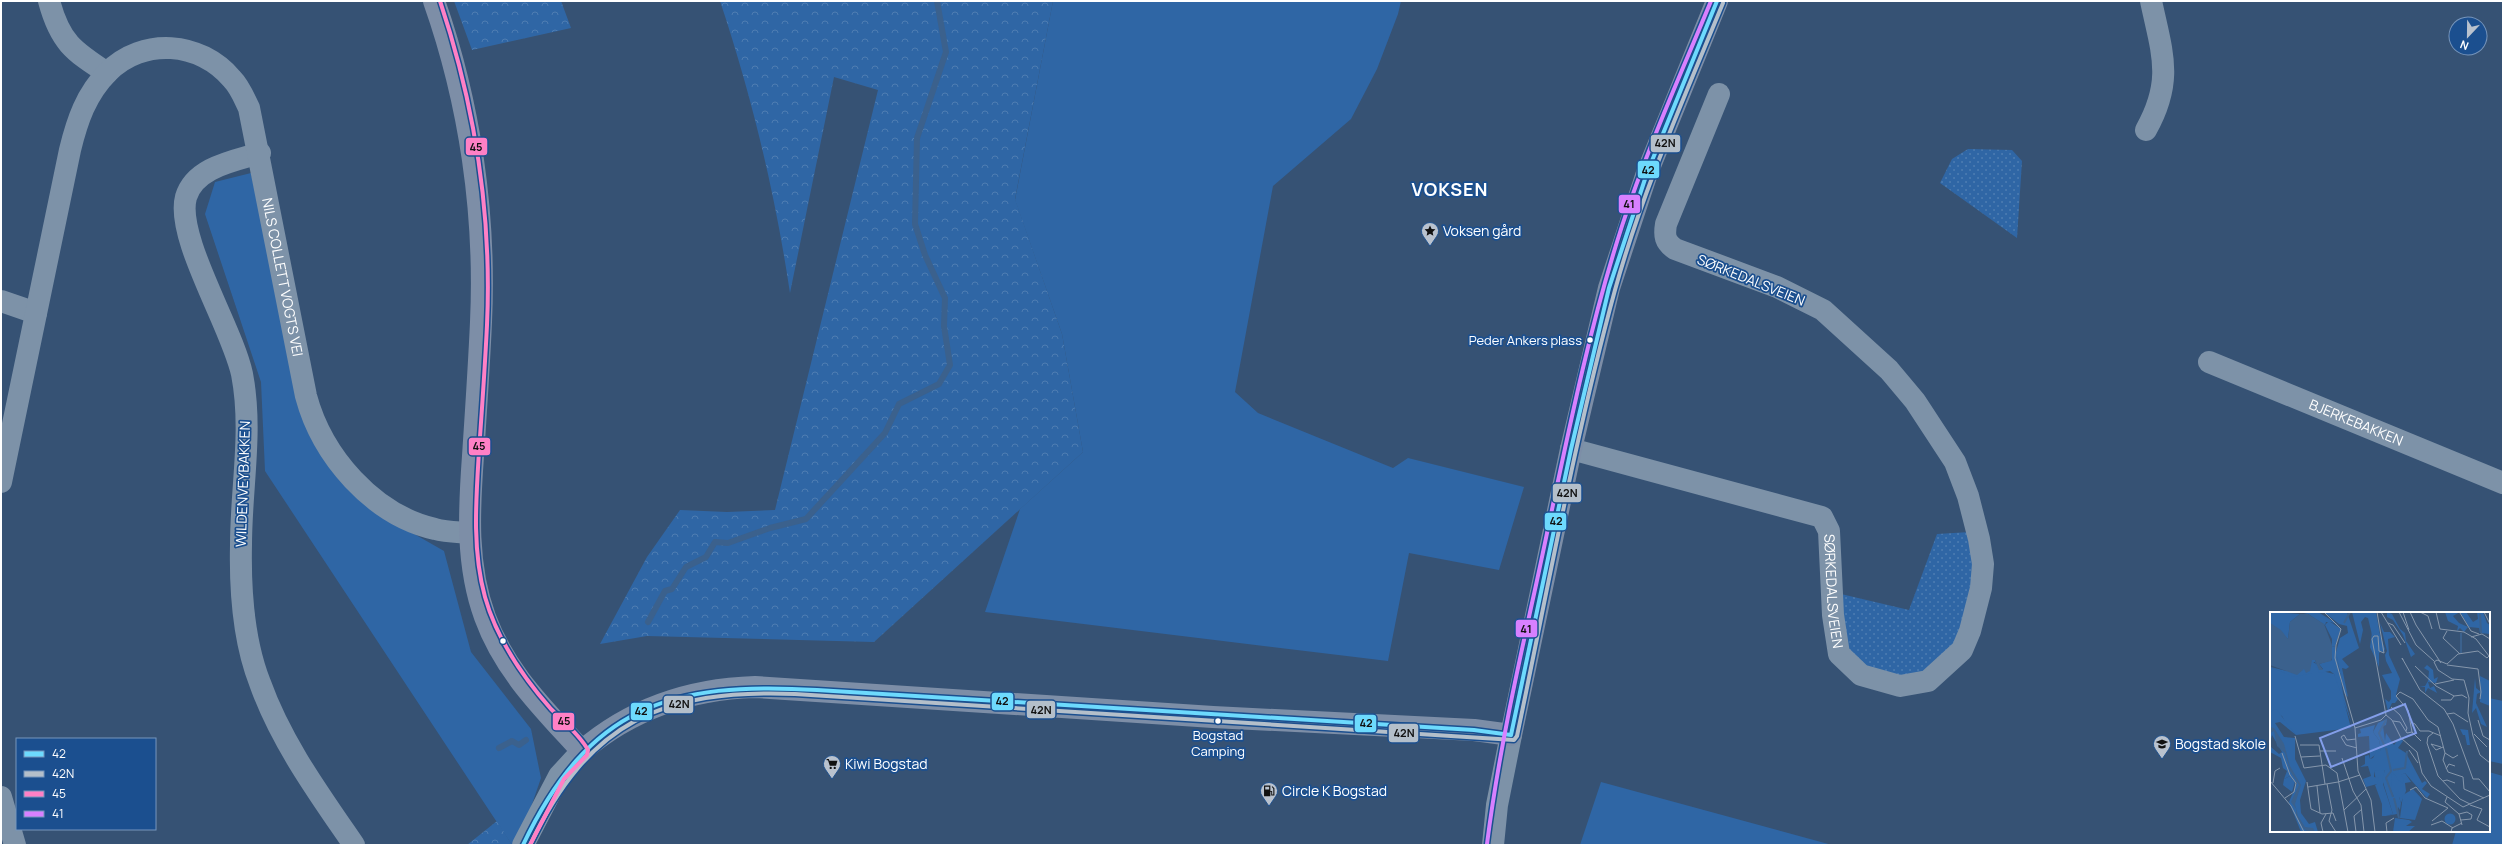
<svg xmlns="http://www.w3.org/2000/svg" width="2504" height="846" font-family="Manrope,sans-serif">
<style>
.grass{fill:#2f66a5}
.forest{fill:url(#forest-crowns)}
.park{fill:url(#park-dots)}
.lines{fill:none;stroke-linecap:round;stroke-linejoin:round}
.stream{stroke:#3b618d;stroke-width:6}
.minor{stroke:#7d92a8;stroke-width:22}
.major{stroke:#7d8ea7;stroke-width:22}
.bus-1-casing{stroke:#1b4f8f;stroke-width:7}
.bus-2-casing{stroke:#1b4f8f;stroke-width:7}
.bus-3-casing{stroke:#1b4f8f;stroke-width:7}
.bus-4-casing{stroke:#1b4f8f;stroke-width:7}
.bus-1{stroke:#6ddafd;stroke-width:4}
.bus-2{stroke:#b4bfca;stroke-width:4}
.bus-3{stroke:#ff80c5;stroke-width:4}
.bus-4{stroke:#d880ff;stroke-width:4}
.bus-dot{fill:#fff;stroke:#1b4f8f;stroke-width:1.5}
.labels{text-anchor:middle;stroke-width:3.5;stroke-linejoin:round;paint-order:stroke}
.bus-label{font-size:13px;fill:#fff;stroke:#1b4f8f;text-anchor:end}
.poi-label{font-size:14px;fill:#fff;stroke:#1b4f8f;text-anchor:start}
.street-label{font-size:14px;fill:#fff;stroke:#1b4f8f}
.district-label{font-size:18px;font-weight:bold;letter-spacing:1px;fill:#fff;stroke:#1b4f8f}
.inset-river{fill:none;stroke:#3b618d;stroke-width:2}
.inset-road{fill:none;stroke:#8697ac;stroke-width:1}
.view{fill:#839eea;fill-opacity:0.15;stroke:#839eea;stroke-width:2}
.inset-edge{fill:none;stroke:#fff;stroke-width:2}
.line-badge{stroke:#1b4f8f;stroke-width:1.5}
.pale-badge-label{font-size:11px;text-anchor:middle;font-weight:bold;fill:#111}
</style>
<defs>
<pattern id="forest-crowns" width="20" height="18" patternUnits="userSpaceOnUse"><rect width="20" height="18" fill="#2f66a5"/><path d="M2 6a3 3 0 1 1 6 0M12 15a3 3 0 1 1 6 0" fill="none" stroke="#4e7db2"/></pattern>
<pattern id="park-dots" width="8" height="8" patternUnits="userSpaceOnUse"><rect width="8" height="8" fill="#2f66a5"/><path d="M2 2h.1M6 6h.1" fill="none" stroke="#4e7db2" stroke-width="1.8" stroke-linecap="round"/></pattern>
</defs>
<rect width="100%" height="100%" fill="#365274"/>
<path class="grass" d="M 1053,1 L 1401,1 L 1398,14 L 1377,69 L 1351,119 L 1273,186 L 1235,392 L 1258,413 L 1393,468 L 1408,458 L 1524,487 L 1499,570 L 1409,553 L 1388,661 L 985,612 L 1020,509 L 1083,452 L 1062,334 L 1015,200 Z
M 251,173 L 294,378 L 374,511 L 444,551 L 471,652 L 531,729 L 541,778 L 518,845 L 512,845 L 265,471 L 261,382 L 205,214 L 215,182 Z
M 2489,698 L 2503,701 L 2503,764 L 2489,761 Z
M 2489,772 L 2503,776 L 2503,845 L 2452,845 L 2456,831 L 2489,831 Z
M 1601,782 L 1832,845 L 1580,845 Z"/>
<path class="forest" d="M 454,1 L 561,1 L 571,28 L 472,50 Z
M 720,1 L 1053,1 L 1015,199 L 1062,334 L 1083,452 L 874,642 L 647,636 L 600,644 L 647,557 L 680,510 L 727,512 L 775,510 L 878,90 L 834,77 L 790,293 C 775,193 752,97 720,1 Z
M 497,821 L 512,845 L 467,845 Z"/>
<path class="park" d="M 1968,149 L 2012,150 L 2022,161 L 2017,238 L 1940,183 L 1952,159 Z
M 1970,532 L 1975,567 L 1961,631 L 1949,653 L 1927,674 L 1901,679 L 1865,669 L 1846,648 L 1841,594 L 1909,610 L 1937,534 Z"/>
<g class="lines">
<path class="stream" d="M 648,622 L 665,591 L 672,589 L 686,567 L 706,557 L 715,542 L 728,543 L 770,528 L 806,519 L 885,433 L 899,404 L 939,384 L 950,365 L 944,326 L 945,298 L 925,255 L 915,224 L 917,138 L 946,52 L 937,1
M 499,748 L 512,741 L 519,745 L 526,740"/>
<g class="minor">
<path d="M 49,1 C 60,42 73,51 107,73"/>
<path d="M 2146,130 C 2174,80 2162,53 2151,1"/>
<path d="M 260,153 C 234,161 195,167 186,197 C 175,237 232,327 242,374 C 253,431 241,487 241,545 C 240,591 243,640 260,683 C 281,742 319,794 354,845"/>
<path d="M 1,301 L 36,313"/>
<path id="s1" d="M 2209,362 L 2503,483"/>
<path id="s2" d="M 1571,449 L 1822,517 L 1829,531 L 1833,615 L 1839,654 L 1861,675 L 1900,686 L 1928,681 L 1962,650 L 1970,631 L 1981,588 L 1983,564 L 1979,539 L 1968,496 L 1955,462 L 1915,401 L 1889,370 L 1823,310 L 1777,287 L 1675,249 C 1665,242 1664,236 1666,224 L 1719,94"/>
<path id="s3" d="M 1,482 L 70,150 C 77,121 86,94 108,72 C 143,37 200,41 232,79 C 240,87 244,98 249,108 L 306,396 C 322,456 373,515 435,529 C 446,532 458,532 469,533"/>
<path d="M 1,797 L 15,845"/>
<path d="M 523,845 L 559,776 L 582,751"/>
<path d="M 1493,845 L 1497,805 L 1511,735"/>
</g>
<path class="major" d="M 434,1 C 470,103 486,214 481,322 C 479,367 476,411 473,456 C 469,511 466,565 485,617 C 505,672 544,709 582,751 C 632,708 690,689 755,687 L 1213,717 L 1474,730 L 1511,735 L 1571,449 L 1609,288 L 1647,173 L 1717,1"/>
<defs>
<path id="bus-1" d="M 523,845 C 589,706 670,681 817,690 L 1474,730 L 1511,735 L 1571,449 L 1609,288 L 1647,173 L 1717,1"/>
<path id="bus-2" d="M 530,845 C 589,721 662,689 795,694 L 1514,740 L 1517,736 C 1548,588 1575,437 1615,290 C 1642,192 1684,98 1723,3"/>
<path id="bus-3" d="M 440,1 C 475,106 492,214 487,325 C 485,367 482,409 479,451 C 476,500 472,550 485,597 C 497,640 522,676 551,709 C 563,721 580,735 588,750 L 587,755 L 564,779 L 530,845"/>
<path id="bus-4" d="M 1487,844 C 1498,757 1517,671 1536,585 C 1562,465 1584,344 1622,226 C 1647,149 1680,76 1711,1"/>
</defs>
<use href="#bus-1" class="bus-1-casing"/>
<use href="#bus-2" class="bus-2-casing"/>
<use href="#bus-3" class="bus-3-casing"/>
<use href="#bus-4" class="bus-4-casing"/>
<use href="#bus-1" class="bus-1"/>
<use href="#bus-2" class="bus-2"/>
<use href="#bus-3" class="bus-3"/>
<use href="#bus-4" class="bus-4"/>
</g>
<defs>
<symbol id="sight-pin" viewBox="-11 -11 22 30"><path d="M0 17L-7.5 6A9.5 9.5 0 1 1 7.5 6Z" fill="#b9c2ce" stroke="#1b4f8f"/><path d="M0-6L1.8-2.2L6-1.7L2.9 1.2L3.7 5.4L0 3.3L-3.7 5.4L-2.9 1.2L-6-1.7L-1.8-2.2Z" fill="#111"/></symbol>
<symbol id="school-pin" viewBox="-11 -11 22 30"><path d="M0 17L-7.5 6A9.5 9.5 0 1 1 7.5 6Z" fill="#b9c2ce" stroke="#1b4f8f"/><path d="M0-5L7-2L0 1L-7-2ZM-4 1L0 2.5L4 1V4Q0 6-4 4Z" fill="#111"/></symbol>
<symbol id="supermarket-pin" viewBox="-11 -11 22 30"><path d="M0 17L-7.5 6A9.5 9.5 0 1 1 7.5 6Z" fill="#b9c2ce" stroke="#1b4f8f"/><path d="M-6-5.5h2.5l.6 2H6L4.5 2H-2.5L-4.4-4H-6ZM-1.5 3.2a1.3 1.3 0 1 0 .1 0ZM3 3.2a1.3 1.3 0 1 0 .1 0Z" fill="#111"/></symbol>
<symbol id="fuel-pin" viewBox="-11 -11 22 30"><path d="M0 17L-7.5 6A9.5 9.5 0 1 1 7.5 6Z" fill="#b9c2ce" stroke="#1b4f8f"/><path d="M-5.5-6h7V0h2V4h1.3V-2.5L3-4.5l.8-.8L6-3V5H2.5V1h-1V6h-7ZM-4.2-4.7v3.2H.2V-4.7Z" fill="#111"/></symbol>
</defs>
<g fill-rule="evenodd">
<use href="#sight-pin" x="1420" y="221" width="20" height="27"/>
<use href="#school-pin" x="2152" y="734" width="20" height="27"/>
<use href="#supermarket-pin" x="822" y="754" width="20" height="27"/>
<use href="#fuel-pin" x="1259" y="781" width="20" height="27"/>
</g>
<g class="bus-dot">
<circle cx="1590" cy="340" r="3.5"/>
<circle cx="503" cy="641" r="3.5"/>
<circle cx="1218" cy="721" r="3.5"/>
</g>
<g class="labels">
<g class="bus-label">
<text x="1582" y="345">Peder Ankers plass</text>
<text x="1218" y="740" text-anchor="middle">Bogstad<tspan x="1218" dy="16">Camping</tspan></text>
</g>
<g class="poi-label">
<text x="1443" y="236">Voksen gård</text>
<text x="2175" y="749">Bogstad skole</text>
<text x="845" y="769">Kiwi Bogstad</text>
<text x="1282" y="796">Circle K Bogstad</text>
</g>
<g class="street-label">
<text dy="5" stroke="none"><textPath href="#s3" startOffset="773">NILS COLLETT VOGTS VEI</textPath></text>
<text transform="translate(1751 280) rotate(22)" y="5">SØRKEDALSVEIEN</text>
<text dy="5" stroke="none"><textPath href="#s1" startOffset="159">BJERKEBAKKEN</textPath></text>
<text transform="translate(243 484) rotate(-88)" y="5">WILDENVEYBAKKEN</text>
<text dy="5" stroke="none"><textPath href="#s2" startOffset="336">SØRKEDALSVEIEN</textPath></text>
</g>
<g class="district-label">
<text x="1450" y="196">VOKSEN</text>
</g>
</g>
<g transform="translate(2270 612)">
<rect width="220" height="220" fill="#365274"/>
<path d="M 29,0 L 48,0 L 69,13 L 61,10 L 56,10 L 55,13 L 38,2 ZM 102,20 L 103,23 L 110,23 L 115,37 L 113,41 L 112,39 L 109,41 L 109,55 L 100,35 ZM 42,49 L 56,60 L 64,62 L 69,70 L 81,116 L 26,123 L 16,112 L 12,104 L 0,100 L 0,55 L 25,64 ZM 105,113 L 103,120 L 109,128 L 111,138 L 100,147 L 99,124 L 88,125 L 88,122 L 91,121 L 90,117 ZM 109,157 L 115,157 L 113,172 L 123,202 L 116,204 L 112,204 L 112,192 L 105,173 L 107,172 L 104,159 ZM 122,159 L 126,164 L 135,161 L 141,170 L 135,171 L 136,179 L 131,191 L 129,185 L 124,185 L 121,178 L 120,161 ZM174.5 207a5.5 5.5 0 1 1 11 0a5.5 5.5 0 1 1-11 0Z" fill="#2f66a5"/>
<path d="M 54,0 L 77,0 L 89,36 L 72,47 L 79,55 L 76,57 L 72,56 L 78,85 L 74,81 L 66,40 L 70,26 L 78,21 L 77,14 L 69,12 ZM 82,0 L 106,0 L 110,23 L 102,23 L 98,6 L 95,5 L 91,10 L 93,18 L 90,32 ZM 117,0 L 122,2 L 130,17 L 135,21 L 136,29 L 145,42 L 141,45 L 133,23 L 123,8 L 117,5 ZM 175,0 L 196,0 L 203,10 L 208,7 L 207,0 L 213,0 L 217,11 L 220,13 L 220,22 L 210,21 L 209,16 L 199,15 L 190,0 L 183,4 L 189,11 L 198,15 L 194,20 L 190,16 L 187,19 L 188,14 L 178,9 ZM 110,11 L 114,20 L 120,20 L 125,25 L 118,27 L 119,43 L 130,67 L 126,83 L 128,87 L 125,91 L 122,91 L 118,99 L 115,87 L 119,90 L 121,87 L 121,79 L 112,63 L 122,61 L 116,49 L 115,43 L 117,39 ZM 65,34 L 73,81 L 82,113 L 64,62 L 60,59 L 49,61 L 45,50 L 42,50 L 42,61 L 24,65 L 0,55 L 17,59 L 35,58 L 41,54 L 41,48 L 45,48 L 49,58 L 53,57 L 49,52 L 62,48 L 62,35 ZM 157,53 L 163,58 L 164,67 L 168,65 L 166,71 L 158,70 L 160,76 L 164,74 L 167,81 L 158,76 L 155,81 L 155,75 L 149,74 L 155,74 L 158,69 L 159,59 L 154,56 ZM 210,64 L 220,69 L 220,94 L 210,90 ZM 205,66 L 206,76 L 211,80 L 207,82 L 206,91 L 217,115 L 211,112 L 206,96 L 202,101 ZM 6,97 L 26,123 L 10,110 L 5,111 L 14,125 L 25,126 L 25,147 L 36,169 L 30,188 L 31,201 L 39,212 L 45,210 L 48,220 L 31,220 L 19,190 L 27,171 L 20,164 L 14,167 L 17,159 L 13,156 L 11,146 L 0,140 L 1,135 L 9,142 L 12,140 L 2,123 L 0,130 L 0,100 ZM 117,107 L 116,113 L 113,114 L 115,129 L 116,121 L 124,133 L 130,125 L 133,129 L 128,136 L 136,141 L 152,171 L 155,169 L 157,171 L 152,177 L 160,182 L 157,186 L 155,184 L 135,161 L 131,163 L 134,168 L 132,172 L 122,160 L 121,178 L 124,185 L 129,185 L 131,191 L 130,198 L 128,195 L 129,206 L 127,202 L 116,204 L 123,202 L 112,167 L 115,158 L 104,159 L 104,165 L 109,166 L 107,172 L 96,175 L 93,167 L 101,164 L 98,154 L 90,155 L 95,152 L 95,144 L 99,143 L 100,147 L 103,146 L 106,140 L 111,138 L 109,128 L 103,120 L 108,111 ZM 190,117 L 198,118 L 200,133 L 197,133 L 195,123 L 193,123 Z" fill="#2f66a5"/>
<path d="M 143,177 L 152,187 L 145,208 L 130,206 L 133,183 Z" fill="#2f66a5"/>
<path d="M 0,0 L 30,2 L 20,10 L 18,27 L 0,11 ZM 59,9 L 71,17 L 65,34 L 62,35 L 62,27 L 55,13 ZM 20,164 L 25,170 L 22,180 L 13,173 L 14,167 ZM 125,206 L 139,208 L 142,210 L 136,214 L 145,214 L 138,220 L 123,220 Z" fill="#2f66a5"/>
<path d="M 30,2 L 38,2 L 54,12 L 62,33 L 62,46 L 61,49 L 49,52 L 53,58 L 49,58 L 45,48 L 42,48 L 40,59 L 36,61 L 34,57 L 27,63 L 0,53 L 0,11 L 11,18 L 18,27 L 20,10 ZM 0,115 L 4,116 L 14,132 L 20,154 L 31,173 L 25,192 L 28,204 L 35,215 L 43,216 L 45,220 L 38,220 L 33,216 L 26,204 L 26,197 L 21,190 L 29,173 L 20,159 L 15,141 L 7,134 L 4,119 L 0,121 Z" fill="#3b618d"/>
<path class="inset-river" d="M 210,2 L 211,21M 74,11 L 80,0M 191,21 L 191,41M 115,135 L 109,121 L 116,108M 116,136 L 121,159 L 116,166 L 123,185M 123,158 L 135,156 L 137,139M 124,186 L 129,206"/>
<path class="inset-road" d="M 54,0 L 71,17 L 66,33 L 65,46 L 85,116M 107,0 L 114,41 L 109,39 L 108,24 L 104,24 L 102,27 L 116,103M 111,0 L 131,33M 129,0 L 146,33 L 164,49M 133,0 L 139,18M 140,0 L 146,13 L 171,51M 150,0 L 158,4 L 162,17M 166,0 L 170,17 L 194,20 L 206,27 L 219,44 L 217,46 L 208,39 L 188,42 L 177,52 L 167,48 L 164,50 L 168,58 L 182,67 L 194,68 L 199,86 L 198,101 L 203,124 L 210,143 L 220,151M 214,0 L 220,12M 190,1 L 201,19 L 209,22M 118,11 L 123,13 L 135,31M 177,19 L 173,26 L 190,42M 201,25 L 212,22 L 220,27M 133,48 L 132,46 L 150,78 L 174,97 L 183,112 L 203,167 L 209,167 L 220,180M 177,53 L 208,57 L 211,80 L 210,87M 145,54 L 166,74 L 184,84 L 181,88 L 171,88M 165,72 L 184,68M 184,84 L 192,83 L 197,86M 121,95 L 130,103 L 137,116 L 136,119M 177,102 L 184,101 L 198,110M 208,108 L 213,124 L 220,128M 123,109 L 130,110 L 137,121 L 142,120 L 138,98 L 126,84 L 130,80 L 143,87 L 158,108 L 168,115 L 175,141 L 183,146 L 188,143M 141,110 L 145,112 L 150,119 L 159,119 L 171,124M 142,120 L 151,129M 163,121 L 158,125 L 157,131 L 168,164 L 190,187 L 200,192M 204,122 L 217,135M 25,124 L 34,156 L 56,153 L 67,161 L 78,220M 86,127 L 77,128 L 74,123 L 71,125 L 76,133 L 87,136M 30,133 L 49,133 L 55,172M 171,135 L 161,132 L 166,138 L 173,135M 139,138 L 148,151M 50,139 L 66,139M 12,141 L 20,163 L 26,171 L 24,180 L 15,186M 175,141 L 173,148 L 178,160 L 193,165 L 194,177 L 214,186M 31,145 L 50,144M 72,146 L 83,179 L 91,193 L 94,220M 176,157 L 179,152 L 185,154M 0,169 L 21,194 L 34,220M 173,169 L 177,168 L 185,171M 37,170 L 41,197 L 52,202 L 63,201 L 66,209M 3,171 L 5,159 L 10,156M 57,172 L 62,198 L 59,209 L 66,220M 47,174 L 50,201M 38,175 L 68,170 L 90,163M 140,178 L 146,175 L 155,186 L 178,196M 177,185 L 175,190 L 189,202 L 192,213M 200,193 L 212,197 L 207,208 L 220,215M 74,198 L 96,177M 189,202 L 197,200 L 202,203 L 201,207 L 191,208M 162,209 L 178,196M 161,213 L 172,209 L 183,216M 53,220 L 51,211 L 56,202M 86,220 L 84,204 L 92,197M 105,220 L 101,188 L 88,159 L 85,116 L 111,108 L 116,103 L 122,108 L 131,126 L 147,140 L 152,161 L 161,174 L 193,195 L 220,183M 117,220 L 116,211 L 124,206M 181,220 L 182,216 L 192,211"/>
<path class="view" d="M 135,92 L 146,121 L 61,155 L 50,126 Z"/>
<rect width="220" height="220" class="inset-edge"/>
</g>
<g class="line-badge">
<rect x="1650" y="134" width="31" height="19" rx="4" fill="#b4bfca"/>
<rect x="465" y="137" width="23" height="19" rx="4" fill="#ff80c5"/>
<rect x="1637" y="160" width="23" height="19" rx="4" fill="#6ddafd"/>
<rect x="1618" y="194" width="23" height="20" rx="4" fill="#d880ff"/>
<rect x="468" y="437" width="23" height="19" rx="4" fill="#ff80c5"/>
<rect x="1552" y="483" width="30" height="20" rx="4" fill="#b4bfca"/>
<rect x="1544" y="512" width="23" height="19" rx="4" fill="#6ddafd"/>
<rect x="1515" y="619" width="23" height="19" rx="4" fill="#d880ff"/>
<rect x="991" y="692" width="23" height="19" rx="4" fill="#6ddafd"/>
<rect x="663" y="695" width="31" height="19" rx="4" fill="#b4bfca"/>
<rect x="1026" y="700" width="30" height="19" rx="4" fill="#b4bfca"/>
<rect x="630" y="702" width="23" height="19" rx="4" fill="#6ddafd"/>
<rect x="552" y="712" width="23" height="19" rx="4" fill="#ff80c5"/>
<rect x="1354" y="714" width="23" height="19" rx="4" fill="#6ddafd"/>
<rect x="1388" y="723" width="31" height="20" rx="4" fill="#b4bfca"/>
</g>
<g class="pale-badge-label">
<text x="1665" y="147">42N</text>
<text x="476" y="151">45</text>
<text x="1648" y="174">42</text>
<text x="1629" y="208">41</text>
<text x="479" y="450">45</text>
<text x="1567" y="497">42N</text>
<text x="1556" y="525">42</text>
<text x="1526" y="633">41</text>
<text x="1002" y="705">42</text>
<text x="679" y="708">42N</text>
<text x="1041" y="714">42N</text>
<text x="641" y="715">42</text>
<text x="564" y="725">45</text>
<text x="1366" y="727">42</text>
<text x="1404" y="737">42N</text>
</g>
<rect width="2504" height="846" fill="none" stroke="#ffffff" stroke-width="4"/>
<rect x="16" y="738" width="140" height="92" fill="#1b4f8f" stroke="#7695bc"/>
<rect x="24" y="751" width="20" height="6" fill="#6ddafd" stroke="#7695bc"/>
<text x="52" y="758" font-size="12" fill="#ffffff">42</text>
<rect x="24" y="771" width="20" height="6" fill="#b4bfca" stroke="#7695bc"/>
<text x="52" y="778" font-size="12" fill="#ffffff">42N</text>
<rect x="24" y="791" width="20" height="6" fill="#ff80c5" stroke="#7695bc"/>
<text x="52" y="798" font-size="12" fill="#ffffff">45</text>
<rect x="24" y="811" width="20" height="6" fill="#d880ff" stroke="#7695bc"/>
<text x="52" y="818" font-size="12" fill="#ffffff">41</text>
<g transform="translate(2468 36) rotate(202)"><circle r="19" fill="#1b4f8f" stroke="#7695bc"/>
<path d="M0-3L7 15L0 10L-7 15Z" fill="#b9c2ce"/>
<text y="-6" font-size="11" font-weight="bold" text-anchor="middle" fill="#ffffff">N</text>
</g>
</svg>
